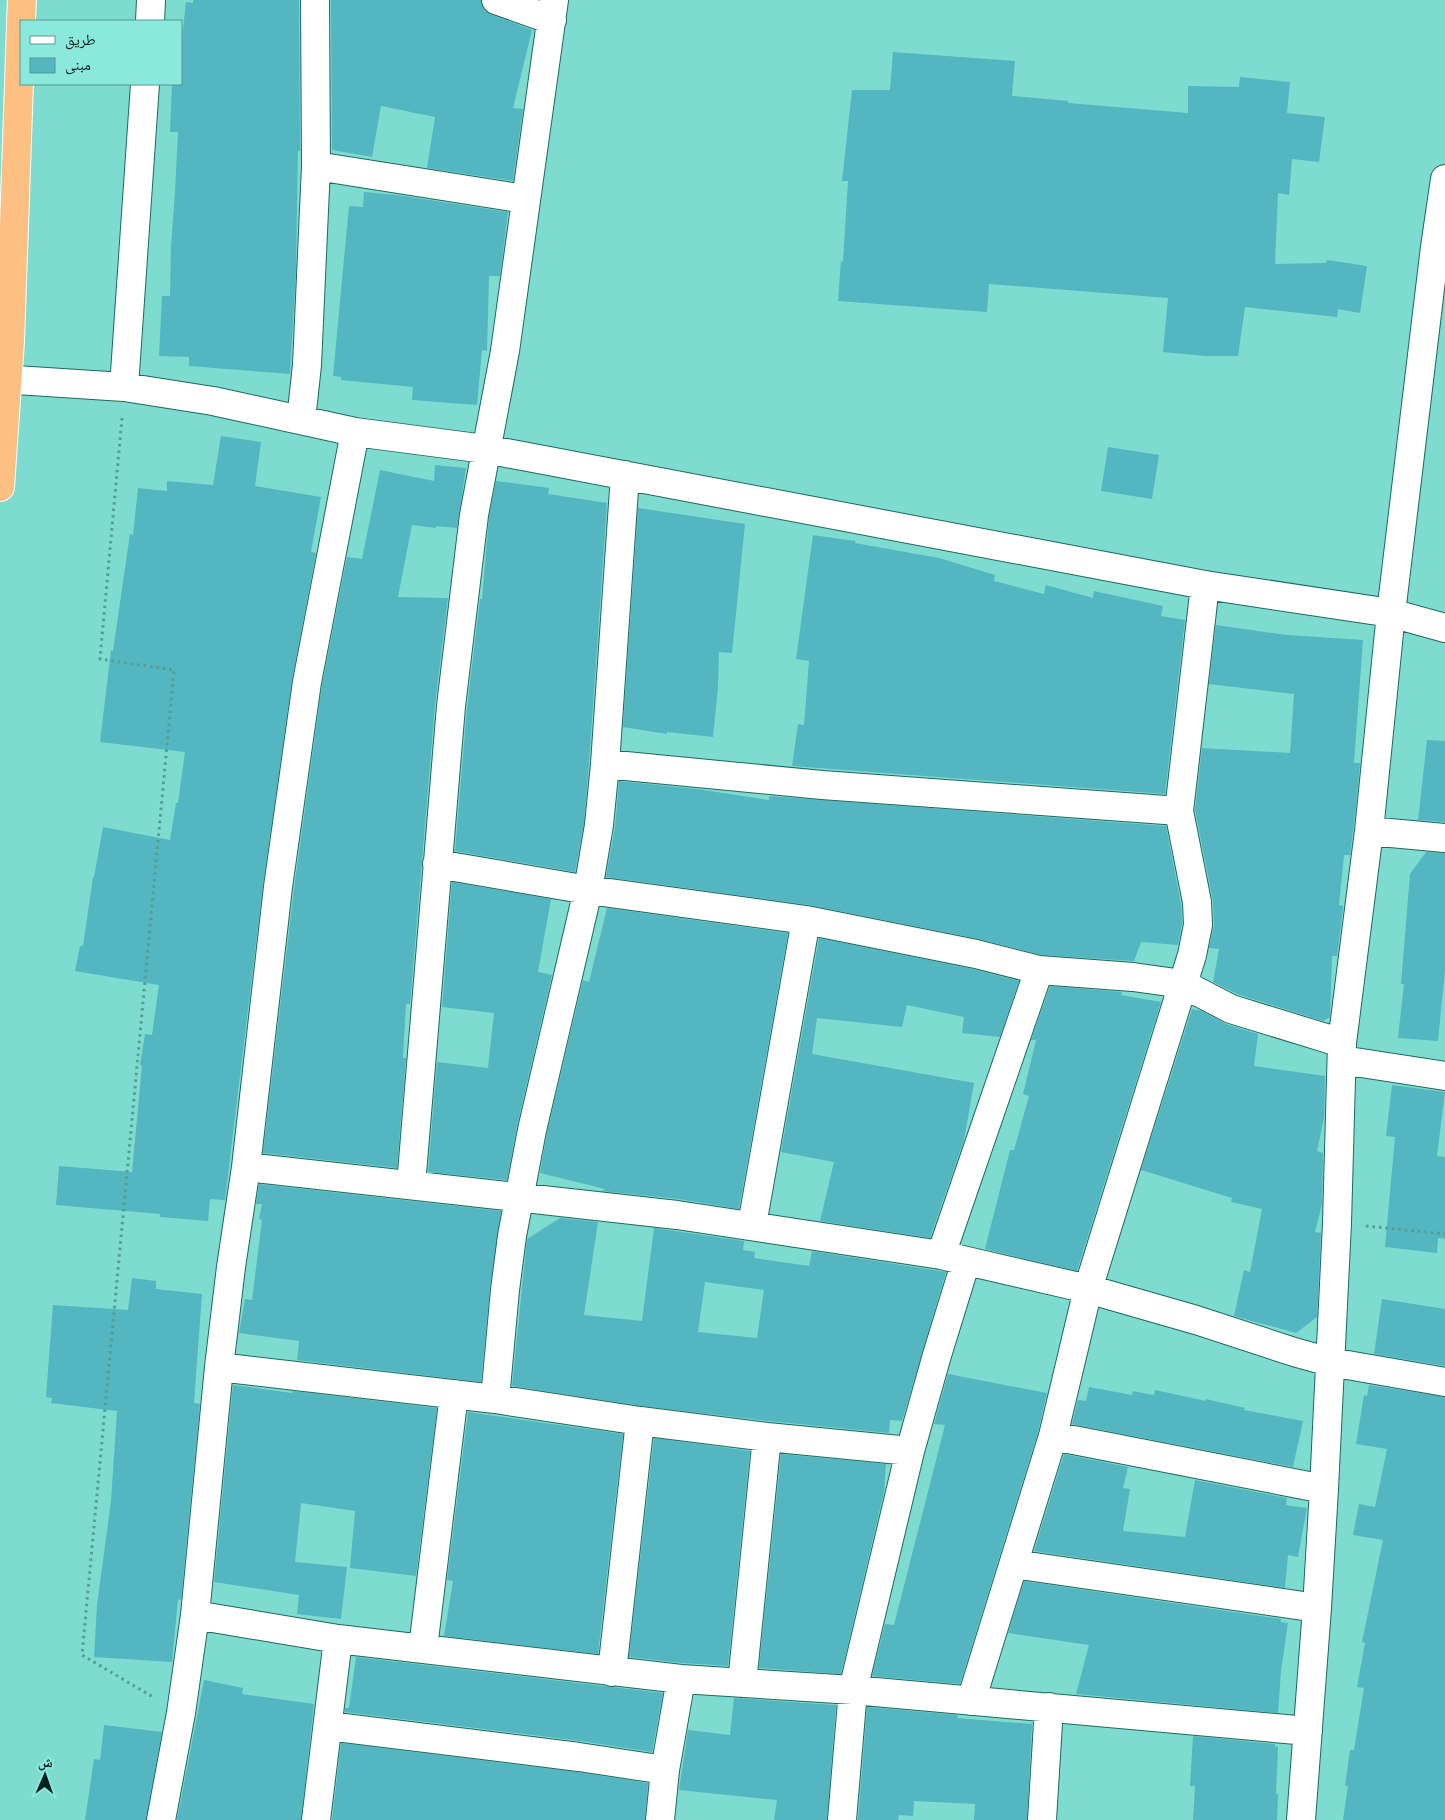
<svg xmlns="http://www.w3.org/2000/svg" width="1445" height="1820" font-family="Figtree,'Noto Naskh Arabic',sans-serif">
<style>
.building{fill:#54b6c0;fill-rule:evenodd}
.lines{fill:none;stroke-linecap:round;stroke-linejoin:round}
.minor-casing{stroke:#1b6960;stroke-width:30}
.highway-casing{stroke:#fff;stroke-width:30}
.path{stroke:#549d93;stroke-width:3;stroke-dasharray:2.5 4;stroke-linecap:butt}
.minor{stroke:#fff;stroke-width:28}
.highway{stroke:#febf82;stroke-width:28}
</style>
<rect width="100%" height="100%" fill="#7ddccf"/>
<path class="building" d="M 193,0 L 299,0 L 300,151 L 298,151 L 296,270 L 290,374 L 189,366 L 189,357 L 159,356 L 162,296 L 170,296 L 171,246 L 175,192 L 178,132 L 170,132 L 172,84 L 181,84 L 181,47 L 186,2 L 193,3 Z
M 331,0 L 481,0 L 484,10 L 490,14 L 532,30 L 513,108 L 523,109 L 513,181 L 427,168 L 435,117 L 381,106 L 372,157 L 332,150 Z
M 893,52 L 1015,61 L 1012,96 L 1068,101 L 1068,103 L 1188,113 L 1188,86 L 1239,87 L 1240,77 L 1290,82 L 1287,113 L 1325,117 L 1319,162 L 1292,159 L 1289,195 L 1278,193 L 1275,264 L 1326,263 L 1327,260 L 1367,266 L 1360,313 L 1338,309 L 1337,317 L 1245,307 L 1238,356 L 1205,356 L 1163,352 L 1168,298 L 989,284 L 987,312 L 838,301 L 841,261 L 843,262 L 848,181 L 842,181 L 852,90 L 890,90 Z
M 364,192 L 397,195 L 508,212 L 500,276 L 489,276 L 487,351 L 482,350 L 477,405 L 412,400 L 413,387 L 341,380 L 341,377 L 333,376 L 349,206 L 363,207 Z
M 221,436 L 261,442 L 255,486 L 321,497 L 311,552 L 316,553 L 292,680 L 263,885 L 225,1200 L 210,1199 L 208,1221 L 160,1217 L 160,1214 L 56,1205 L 59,1166 L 132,1172 L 142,1066 L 140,1065 L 145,1034 L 152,1035 L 159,985 L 75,971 L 80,946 L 83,946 L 93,877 L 94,877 L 103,827 L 170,840 L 176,803 L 178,803 L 185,752 L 100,742 L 111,650 L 113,651 L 130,534 L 133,535 L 138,488 L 167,491 L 167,481 L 213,485 Z
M 1108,447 L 1159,455 L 1152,499 L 1101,491 Z
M 435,465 L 466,468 L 457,528 L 436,526 L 436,528 L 412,525 L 398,597 L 448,598 L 435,705 L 410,1004 L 406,1004 L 403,1058 L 406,1058 L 397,1168 L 263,1153 L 294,889 L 322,685 L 347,557 L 362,559 L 380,470 L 434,481 Z
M 496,481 L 549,488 L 548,494 L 607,503 L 589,763 L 584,823 L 575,872 L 455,851 L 467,708 L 480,599 L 482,599 L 489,517 Z
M 638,508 L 745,524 L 732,653 L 719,652 L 718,687 L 713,737 L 667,732 L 667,734 L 623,727 Z
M 813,535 L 855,541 L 855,543 L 939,558 L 995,575 L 994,581 L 1044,594 L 1046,585 L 1093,598 L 1094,591 L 1163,606 L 1161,616 L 1185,620 L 1165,794 L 792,766 L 798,724 L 804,725 L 809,661 L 796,659 Z
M 1216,625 L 1287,635 L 1363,640 L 1354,763 L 1360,763 L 1356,807 L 1350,855 L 1344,855 L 1339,905 L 1343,906 L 1343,908 L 1337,956 L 1332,956 L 1330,1017 L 1323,1021 L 1237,994 L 1213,982 L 1219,949 L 1209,948 L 1214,925 L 1213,901 L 1195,810 L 1202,748 L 1290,753 L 1294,694 L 1209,684 Z
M 1427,740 L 1445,741 L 1445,822 L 1418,820 Z
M 619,781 L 697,789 L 769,800 L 769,796 L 1166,826 L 1181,904 L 1182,924 L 1178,945 L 1141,942 L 1134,961 L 1042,955 L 979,939 L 809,905 L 606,877 L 615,827 Z
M 1426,852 L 1445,853 L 1445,970 L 1438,1041 L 1398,1038 L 1404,984 L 1401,984 L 1410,874 Z
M 452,882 L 551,899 L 538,972 L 552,975 L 517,1126 L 507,1180 L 428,1172 L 437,1062 L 488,1068 L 494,1013 L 442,1007 Z
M 607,908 L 788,933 L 739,1209 L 679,1199 L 602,1191 L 605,1189 L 540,1173 L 547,1133 L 583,980 L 589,982 Z
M 819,938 L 973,969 L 1019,981 L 1000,1037 L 962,1033 L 964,1017 L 907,1005 L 902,1027 L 817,1018 L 812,1054 L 974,1083 L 964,1140 L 930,1238 L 820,1221 L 834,1162 L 781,1152 Z
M 1050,986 L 1122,992 L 1121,995 L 1161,1002 L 1077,1271 L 985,1249 L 1010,1150 L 1014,1150 L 1029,1096 L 1023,1094 L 1036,1040 L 1031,1040 Z
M 1192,1009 L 1202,1011 L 1226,1024 L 1258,1034 L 1254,1066 L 1325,1076 L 1324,1118 L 1317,1151 L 1323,1153 L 1322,1204 L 1315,1232 L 1321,1233 L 1317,1317 L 1296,1333 L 1234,1316 L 1244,1270 L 1250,1272 L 1262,1209 L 1231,1202 L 1232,1198 L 1141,1170 Z
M 1392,1085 L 1445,1092 L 1437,1156 L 1445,1157 L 1445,1239 L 1438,1238 L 1437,1253 L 1385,1247 L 1395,1137 L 1386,1136 Z
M 259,1184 L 501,1211 L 490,1288 L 481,1382 L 297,1360 L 299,1341 L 239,1333 L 245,1299 L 252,1300 L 262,1220 L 259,1219 L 262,1204 L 256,1204 Z
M 560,1218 L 598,1222 L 584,1315 L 642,1321 L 654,1228 L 744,1241 L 743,1250 L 755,1252 L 754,1258 L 809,1266 L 812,1251 L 946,1272 L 902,1421 L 890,1420 L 889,1433 L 769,1421 L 642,1406 L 512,1386 L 527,1239 ZM 705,1282 L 764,1290 L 757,1338 L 698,1332 Z
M 132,1278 L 156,1281 L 156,1289 L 202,1294 L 194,1403 L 200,1404 L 181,1600 L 178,1599 L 172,1662 L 94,1657 L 97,1605 L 111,1501 L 117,1411 L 51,1403 L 52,1398 L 46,1397 L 53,1305 L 128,1310 Z
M 1382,1299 L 1445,1309 L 1445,1366 L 1374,1354 Z
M 948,1374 L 1047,1393 L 1038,1432 L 960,1684 L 872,1676 L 885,1624 L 894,1625 L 945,1425 L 934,1424 Z
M 233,1385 L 292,1393 L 293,1391 L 437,1408 L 416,1576 L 350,1568 L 355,1511 L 301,1503 L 295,1562 L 347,1567 L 341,1619 L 297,1614 L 299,1595 L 214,1582 Z
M 1369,1385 L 1445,1397 L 1445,1820 L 1343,1820 L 1348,1786 L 1345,1786 L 1350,1750 L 1354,1750 L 1364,1688 L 1357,1687 L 1365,1643 L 1362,1642 L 1383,1540 L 1353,1535 L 1359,1504 L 1375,1507 L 1387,1449 L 1356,1444 L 1364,1395 L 1367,1396 Z
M 1089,1387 L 1132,1395 L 1133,1391 L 1154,1395 L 1155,1390 L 1206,1401 L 1206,1399 L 1245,1408 L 1244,1410 L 1303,1421 L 1293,1467 L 1072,1424 L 1078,1400 L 1086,1401 Z
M 468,1412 L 623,1434 L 598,1654 L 444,1636 L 453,1581 L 447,1580 Z
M 654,1438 L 750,1451 L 728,1666 L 682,1663 L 629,1657 Z
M 781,1454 L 886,1464 L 884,1492 L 841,1674 L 759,1668 Z
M 1064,1454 L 1128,1467 L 1123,1488 L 1130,1489 L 1123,1531 L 1185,1537 L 1195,1480 L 1287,1498 L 1286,1505 L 1307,1508 L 1298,1557 L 1288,1555 L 1285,1588 L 1034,1551 Z
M 1024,1581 L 1281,1619 L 1281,1622 L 1288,1623 L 1281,1671 L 1278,1713 L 1076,1694 L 1089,1645 L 1008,1633 Z
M 356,1657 L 663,1693 L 652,1752 L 581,1741 L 345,1712 L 345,1708 L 349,1708 Z
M 204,1680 L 243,1688 L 242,1694 L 314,1704 L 301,1820 L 177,1820 Z
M 734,1698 L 836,1705 L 827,1820 L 774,1820 L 777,1800 L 679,1790 L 688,1730 L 730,1735 Z
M 867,1707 L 958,1715 L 957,1718 L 1032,1724 L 1027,1820 L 974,1820 L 975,1804 L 914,1801 L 913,1816 L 899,1815 L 898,1820 L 858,1820 Z
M 104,1725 L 162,1732 L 146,1820 L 85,1820 L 94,1759 L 100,1760 Z
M 1193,1736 L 1275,1744 L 1275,1746 L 1278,1747 L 1276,1794 L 1278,1794 L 1277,1820 L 1193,1820 L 1195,1786 L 1190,1786 Z
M 341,1743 L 577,1772 L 648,1783 L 645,1820 L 332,1820 Z"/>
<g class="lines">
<defs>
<path id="minor" d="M 496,0 L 552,20
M 150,21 L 151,0
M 316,166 L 525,199
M 0,379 L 124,387 L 213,401 L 355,432 L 485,449 L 1205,585 L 1391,613 L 1445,628
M 124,387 L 145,84
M 301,420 L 307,365 L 316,166 L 315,0
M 605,764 L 822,785 L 1179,811
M 1369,831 L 1445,838
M 437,864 L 588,890 L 806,920 L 976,954 L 1039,970 L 1133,977 L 1183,984 L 1231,1009 L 1342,1043
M 1342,1060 L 1445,1076
M 246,1167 L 677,1215 L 941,1255 L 1088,1289 L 1196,1320 L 1294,1352 L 1330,1362 L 1445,1382
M 411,1185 L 451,706 L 474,515 L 505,351 L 554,0
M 752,1225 L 806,920
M 941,1255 L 1039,970
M 219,1367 L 495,1399 L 640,1421 L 767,1437 L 910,1451
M 495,1399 L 505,1290 L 512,1236 L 532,1130 L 588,890 L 599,825 L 605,764 L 625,475
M 1053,1436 L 1324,1489
M 1014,1564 L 1317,1608
M 195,1615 L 338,1639 L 681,1679 L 853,1690 L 1308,1731
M 423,1648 L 454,1394
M 612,1672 L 640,1421
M 742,1683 L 767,1437
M 971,1701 L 1053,1436 L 1088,1289 L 1192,955 L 1198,925 L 1197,902 L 1179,811 L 1205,585
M 328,1726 L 579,1757 L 665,1770
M 161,1820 L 181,1713 L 195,1615 L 219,1367 L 231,1267 L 246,1167 L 278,887 L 307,682 L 355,432
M 316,1820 L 338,1639
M 660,1820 L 665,1770 L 681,1679
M 842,1820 L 853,1690 L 910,1451 L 937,1355 L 966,1261
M 1042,1820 L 1049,1707
M 1301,1820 L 1317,1608 L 1324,1489 L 1337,1223 L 1342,1043 L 1369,831 L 1391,613 L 1435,247 L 1445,179"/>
<path id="highway" d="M 21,21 L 22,0
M 0,487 L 10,341 L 21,25"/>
</defs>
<use href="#minor" class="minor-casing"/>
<use href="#highway" class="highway-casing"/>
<path class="path" d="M 122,418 L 100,659 L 174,670 L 82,1655 L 153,1697
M 1366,1226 L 1445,1234"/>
<use href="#minor" class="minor"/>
<use href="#highway" class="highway"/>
</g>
<rect x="20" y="20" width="162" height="65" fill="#8ae9dc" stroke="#549990"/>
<rect x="30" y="36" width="25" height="8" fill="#ffffff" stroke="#549990"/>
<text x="65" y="45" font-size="15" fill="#02201d">طريق</text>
<rect x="30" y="58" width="25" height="15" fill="#54b6c0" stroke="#549990"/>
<text x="65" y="70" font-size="15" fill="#02201d">مبنى</text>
<g transform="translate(45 1775) rotate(2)" stroke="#8ae9dc" stroke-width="4" paint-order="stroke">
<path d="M0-4L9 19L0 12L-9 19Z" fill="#02201d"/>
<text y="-8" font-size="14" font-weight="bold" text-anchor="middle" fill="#02201d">ش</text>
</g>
</svg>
